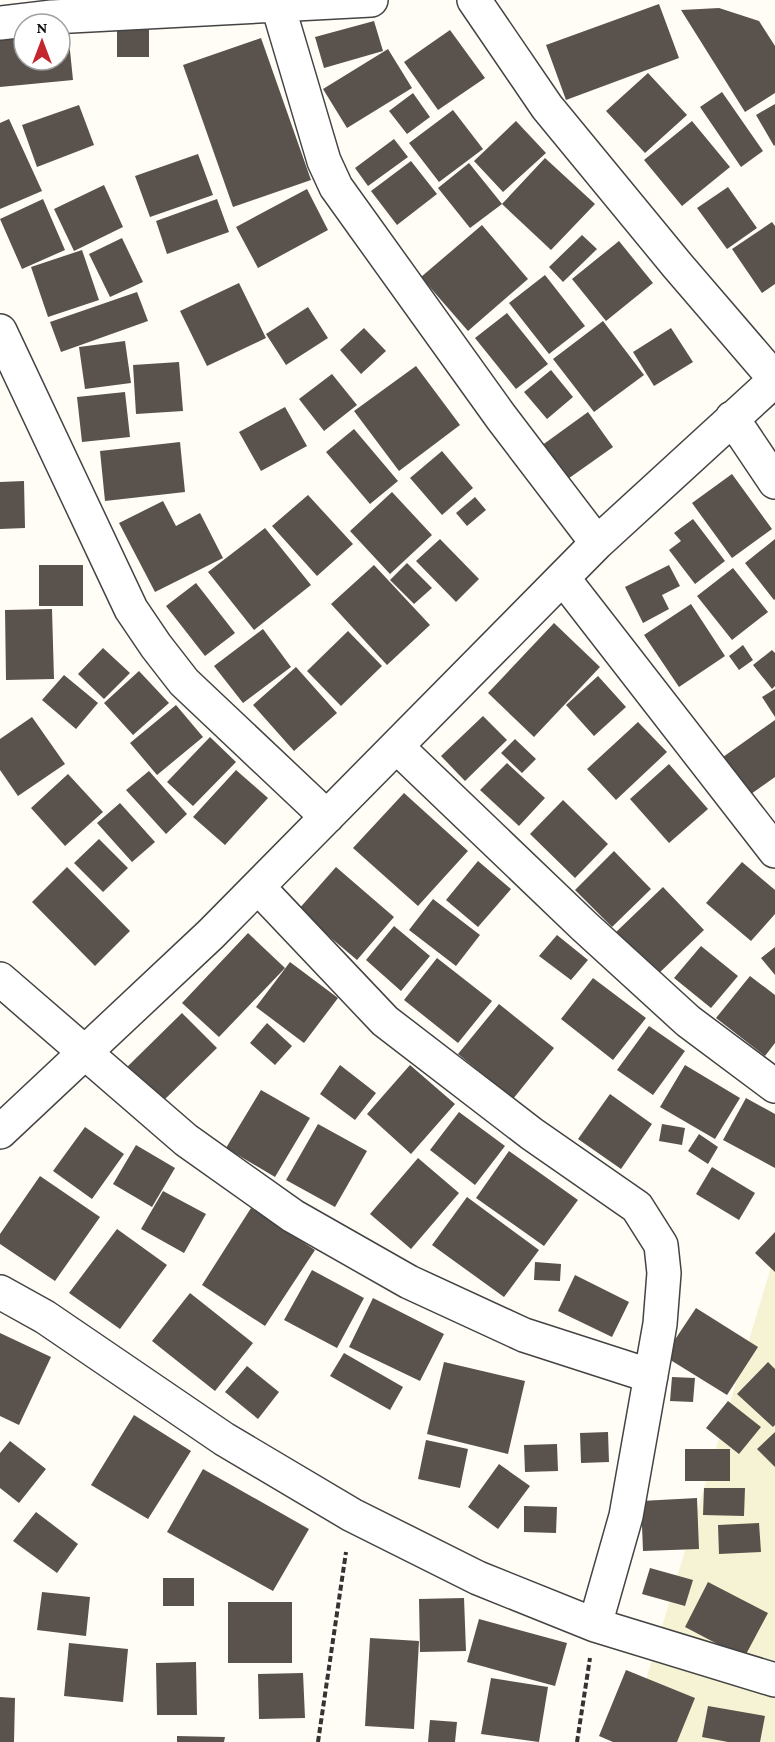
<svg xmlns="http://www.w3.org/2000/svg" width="775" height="1742" font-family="'Crimson Pro',serif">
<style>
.farmland{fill:#f6f3d4}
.building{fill:#5a524d}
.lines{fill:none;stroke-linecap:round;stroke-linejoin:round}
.minor-casing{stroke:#444;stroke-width:36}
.path{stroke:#333;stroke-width:4;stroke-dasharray:6 3;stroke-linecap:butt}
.minor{stroke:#fff;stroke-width:33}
</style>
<rect width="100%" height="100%" fill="#fffdf5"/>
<path class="farmland" d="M 775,1254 L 775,1742 L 627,1742 Z"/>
<path class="building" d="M 659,4 L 679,58 L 566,100 L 546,45 Z
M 719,8 L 759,21 L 775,46 L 775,93 L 745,112 L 681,10 Z
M 374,21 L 383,51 L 324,68 L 315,37 Z
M 117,30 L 149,30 L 149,57 L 117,57 Z
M 450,30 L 485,78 L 438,110 L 404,62 Z
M 68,31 L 73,80 L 0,87 L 0,37 L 24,35 L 24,60 L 60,60 L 60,32 Z
M 261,38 L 311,180 L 233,207 L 183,65 Z
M 388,49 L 412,88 L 347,128 L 323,89 Z
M 648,73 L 687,115 L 645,153 L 606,111 Z
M 722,92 L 763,151 L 741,167 L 700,107 Z
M 413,93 L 430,117 L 407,134 L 389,111 Z
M 775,104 L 775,145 L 774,146 L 756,115 Z
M 79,105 L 94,145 L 37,167 L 22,125 Z
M 453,110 L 483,149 L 439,182 L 409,143 Z
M 9,119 L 42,191 L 0,209 L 0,123 Z
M 516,121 L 546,153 L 503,192 L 474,161 Z
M 692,121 L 730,167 L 682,206 L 644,160 Z
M 394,139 L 408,157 L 368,186 L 355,168 Z
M 198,154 L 213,195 L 150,217 L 135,176 Z
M 545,158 L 595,204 L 551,250 L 502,204 Z
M 411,161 L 437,194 L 397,225 L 371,191 Z
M 469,163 L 502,204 L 470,228 L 438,188 Z
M 104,185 L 123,227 L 74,251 L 54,209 Z
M 728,187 L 757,228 L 727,249 L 697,208 Z
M 307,189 L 328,230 L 258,268 L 236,227 Z
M 43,199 L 65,250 L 22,269 L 0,219 Z
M 217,199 L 229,232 L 167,254 L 156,221 Z
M 772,222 L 775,226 L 775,284 L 762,293 L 732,249 Z
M 482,225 L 528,279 L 468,331 L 421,277 Z
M 582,235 L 597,249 L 563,282 L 549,267 Z
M 122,238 L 143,282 L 110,297 L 89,254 Z
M 619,241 L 653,283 L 606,321 L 572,279 Z
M 82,250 L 99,300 L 48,317 L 31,267 Z
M 545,275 L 585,326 L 549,354 L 509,303 Z
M 239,283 L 266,338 L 207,366 L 180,311 Z
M 137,292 L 148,321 L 61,352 L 50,322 Z
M 308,307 L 328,338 L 286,365 L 266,334 Z
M 507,313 L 548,364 L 516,389 L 475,338 Z
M 603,321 L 644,375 L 594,412 L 553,359 Z
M 364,328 L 386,351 L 361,374 L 340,350 Z
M 671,328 L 693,362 L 654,386 L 633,352 Z
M 125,341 L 131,383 L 85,389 L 79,347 Z
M 179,362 L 183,411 L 136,414 L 133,365 Z
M 416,366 L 460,425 L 399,471 L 354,411 Z
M 551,370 L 573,397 L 547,419 L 524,392 Z
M 332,374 L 357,405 L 324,431 L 299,399 Z
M 125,392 L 130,437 L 82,442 L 77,397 Z
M 285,407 L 307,446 L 261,471 L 239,432 Z
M 588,412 L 613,447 L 565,481 L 541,446 Z
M 354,429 L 398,481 L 370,504 L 326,452 Z
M 180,442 L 185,492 L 105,501 L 100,451 Z
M 442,451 L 473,488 L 442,515 L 410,478 Z
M 732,474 L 772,529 L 732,558 L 692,503 Z
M 24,481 L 25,528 L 0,529 L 0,482 Z
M 392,492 L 432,535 L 390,574 L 350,531 Z
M 308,495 L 353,544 L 317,576 L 272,526 Z
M 475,497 L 486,510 L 467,526 L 456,513 Z
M 163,501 L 176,526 L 200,513 L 223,558 L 155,592 L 119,523 Z
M 693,519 L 725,561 L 695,584 L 669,550 L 681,541 L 674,533 Z
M 265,528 L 311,585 L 254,630 L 208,572 Z
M 440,539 L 479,579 L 456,602 L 416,561 Z
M 775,539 L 775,599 L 774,600 L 745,563 Z
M 407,563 L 432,588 L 414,604 L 390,580 Z
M 39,565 L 83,565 L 83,606 L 39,606 Z
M 374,565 L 430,625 L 387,665 L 331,604 Z
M 669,565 L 680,586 L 662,595 L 669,609 L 643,623 L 625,587 Z
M 733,568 L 768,612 L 732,640 L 697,596 Z
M 196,583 L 235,633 L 205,656 L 166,606 Z
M 691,604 L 725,656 L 679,687 L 644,635 Z
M 52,609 L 54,679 L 6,680 L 5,610 Z
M 554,623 L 600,667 L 534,737 L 488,693 Z
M 263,629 L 291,667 L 243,703 L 214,666 Z
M 348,631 L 382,666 L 341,706 L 307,671 Z
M 743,645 L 753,660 L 739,670 L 729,656 Z
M 103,648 L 130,673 L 104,699 L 78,674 Z
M 772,650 L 775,653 L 775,686 L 772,689 L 753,665 Z
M 296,667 L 337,713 L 294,751 L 253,705 Z
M 139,671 L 169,703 L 133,735 L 104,703 Z
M 64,675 L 98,703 L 76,729 L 42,700 Z
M 598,676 L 626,707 L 594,736 L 566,705 Z
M 775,689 L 775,717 L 762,697 Z
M 176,705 L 203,737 L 157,775 L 130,743 Z
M 483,716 L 507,740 L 465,781 L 441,756 Z
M 32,717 L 65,764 L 18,796 L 0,770 L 0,739 Z
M 775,720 L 775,777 L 751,794 L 723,757 Z
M 638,722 L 667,752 L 616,800 L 587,769 Z
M 210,737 L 236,762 L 193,806 L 167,782 Z
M 515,739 L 536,759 L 522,773 L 501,753 Z
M 507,763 L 545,798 L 519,826 L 480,790 Z
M 669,764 L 708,809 L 669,843 L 630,799 Z
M 236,770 L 268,798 L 225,845 L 193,817 Z
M 149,771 L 187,814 L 166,834 L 126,790 Z
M 68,774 L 103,812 L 65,846 L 31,808 Z
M 404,793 L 468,851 L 418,906 L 353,848 Z
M 563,800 L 608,844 L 575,878 L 530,834 Z
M 120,803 L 155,842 L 132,862 L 97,823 Z
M 99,839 L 128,868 L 103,892 L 74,863 Z
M 614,851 L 651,889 L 612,927 L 575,890 Z
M 478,861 L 511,889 L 478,927 L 446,900 Z
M 742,862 L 775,890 L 775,914 L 751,941 L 706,903 Z
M 67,867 L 130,931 L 95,966 L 32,902 Z
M 336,867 L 394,917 L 357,960 L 298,910 Z
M 663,887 L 704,930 L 656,976 L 615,933 Z
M 433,899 L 480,935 L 456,966 L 409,930 Z
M 394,926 L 430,956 L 401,991 L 366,960 Z
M 248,933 L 285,968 L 219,1037 L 182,1003 Z
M 557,935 L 588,960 L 571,980 L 539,956 Z
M 701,946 L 738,976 L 711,1008 L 674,978 Z
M 775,947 L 775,975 L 761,958 Z
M 437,958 L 492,1001 L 458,1043 L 404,1000 Z
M 290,962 L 338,998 L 304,1043 L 256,1007 Z
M 750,976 L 775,995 L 775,1043 L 765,1056 L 716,1018 Z
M 593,978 L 646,1018 L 613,1060 L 561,1019 Z
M 499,1004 L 554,1048 L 513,1099 L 458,1054 Z
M 182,1013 L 217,1048 L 161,1103 L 126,1068 Z
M 267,1023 L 292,1046 L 275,1065 L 250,1043 Z
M 649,1026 L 685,1051 L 653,1095 L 617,1070 Z
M 340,1065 L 376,1093 L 355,1120 L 320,1094 Z
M 410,1065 L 455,1104 L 411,1154 L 367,1114 Z
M 685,1065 L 740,1098 L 715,1139 L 660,1107 Z
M 261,1090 L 310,1118 L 275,1177 L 226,1148 Z
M 610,1094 L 652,1124 L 621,1169 L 578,1139 Z
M 746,1098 L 775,1114 L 775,1168 L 723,1140 Z
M 459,1112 L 505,1146 L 475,1185 L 430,1150 Z
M 318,1124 L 367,1151 L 335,1207 L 286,1180 Z
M 662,1124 L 685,1128 L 682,1145 L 659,1141 Z
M 85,1127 L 124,1154 L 92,1199 L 53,1171 Z
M 699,1134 L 718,1147 L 708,1164 L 688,1151 Z
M 136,1145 L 175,1168 L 152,1207 L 113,1184 Z
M 509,1151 L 578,1200 L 544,1246 L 476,1198 Z
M 418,1158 L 459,1193 L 411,1249 L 370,1214 Z
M 712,1167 L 755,1193 L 739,1220 L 696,1194 Z
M 40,1176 L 100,1217 L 55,1281 L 0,1244 L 0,1234 Z
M 163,1191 L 206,1214 L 184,1253 L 141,1229 Z
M 467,1197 L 539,1250 L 504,1297 L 432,1245 Z
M 251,1208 L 315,1250 L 265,1326 L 202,1285 Z
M 117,1229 L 167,1265 L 120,1329 L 69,1293 Z
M 775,1232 L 775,1272 L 755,1253 Z
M 535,1262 L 561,1264 L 560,1281 L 534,1280 Z
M 312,1270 L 364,1298 L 337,1348 L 284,1320 Z
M 575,1275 L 629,1302 L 612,1337 L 558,1311 Z
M 190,1293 L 253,1343 L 215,1391 L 152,1341 Z
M 373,1298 L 444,1334 L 420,1381 L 349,1347 Z
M 696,1308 L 758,1347 L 727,1395 L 664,1356 Z
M 0,1333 L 51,1357 L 19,1425 L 0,1416 Z
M 344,1353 L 403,1387 L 390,1410 L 330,1376 Z
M 444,1362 L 525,1381 L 508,1454 L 427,1434 Z
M 768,1362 L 775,1369 L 775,1425 L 773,1427 L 737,1394 Z
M 247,1366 L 279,1392 L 258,1419 L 225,1392 Z
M 672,1377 L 695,1378 L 693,1402 L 670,1401 Z
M 728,1401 L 761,1427 L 739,1454 L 706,1428 Z
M 134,1415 L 191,1451 L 148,1519 L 91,1485 Z
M 608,1432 L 609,1462 L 581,1463 L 580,1433 Z
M 775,1432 L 775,1467 L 757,1449 Z
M 426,1440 L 468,1449 L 460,1488 L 418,1479 Z
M 10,1441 L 46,1469 L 19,1503 L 0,1488 L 0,1453 Z
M 557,1444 L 558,1471 L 525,1472 L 524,1445 Z
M 685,1449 L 730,1449 L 730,1481 L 685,1481 Z
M 499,1464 L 530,1486 L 498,1529 L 468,1507 Z
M 203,1469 L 309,1529 L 273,1591 L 167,1532 Z
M 704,1488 L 745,1488 L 744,1516 L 703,1515 Z
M 697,1498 L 699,1549 L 643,1551 L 641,1501 Z
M 524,1506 L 557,1507 L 556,1533 L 524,1532 Z
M 36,1512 L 78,1544 L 57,1573 L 13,1541 Z
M 759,1523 L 761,1552 L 719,1554 L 718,1525 Z
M 650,1568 L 693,1580 L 685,1606 L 642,1594 Z
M 163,1578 L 194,1578 L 194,1606 L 163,1606 Z
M 708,1582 L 768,1613 L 744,1658 L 685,1627 Z
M 42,1592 L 90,1597 L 86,1636 L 37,1630 Z
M 464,1598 L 466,1651 L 420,1652 L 419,1599 Z
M 228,1602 L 292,1602 L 292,1663 L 228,1663 Z
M 479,1619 L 567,1643 L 555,1686 L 467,1662 Z
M 370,1638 L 419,1641 L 414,1729 L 365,1726 Z
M 69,1643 L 128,1649 L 123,1702 L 64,1696 Z
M 196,1662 L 197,1715 L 157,1715 L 156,1663 Z
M 626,1670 L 695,1698 L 677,1742 L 613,1742 L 599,1736 Z
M 303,1673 L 305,1718 L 259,1719 L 258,1674 Z
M 491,1678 L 548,1687 L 539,1742 L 481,1734 Z
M 0,1697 L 15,1698 L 14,1742 L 0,1742 Z
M 708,1706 L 765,1716 L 760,1742 L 728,1742 L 702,1737 Z
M 430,1720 L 457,1722 L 455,1742 L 428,1742 Z
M 177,1736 L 225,1737 L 224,1742 L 177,1742 Z"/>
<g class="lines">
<defs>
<path id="minor" d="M 474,0 L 547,107 L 677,265 L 775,379
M 278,6 L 324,161 L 336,187 L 501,417 L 597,543
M 0,23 L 52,17 L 371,0
M 0,331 L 131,609 L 156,646 L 184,682 L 327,817
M 732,418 L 775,482
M 563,578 L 775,851
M 397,747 L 584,926 L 688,1021 L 775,1086
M 258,887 L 385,1021 L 532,1134 L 637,1207 L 661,1245 L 664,1273 L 660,1324 L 626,1516 L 595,1625
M 0,979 L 186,1140 L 293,1216 L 409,1282 L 524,1335 L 651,1376
M 0,1132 L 211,934 L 597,543 L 775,380
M 0,1292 L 45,1317 L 224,1439 L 352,1515 L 478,1578 L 595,1625 L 775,1680"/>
</defs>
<use href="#minor" class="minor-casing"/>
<path class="path" d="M 318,1742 L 346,1552
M 577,1742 L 590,1658"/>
<use href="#minor" class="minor"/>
</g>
<g transform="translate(42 42)"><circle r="28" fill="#ffffff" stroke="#a0a0a0" stroke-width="1.5"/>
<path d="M0-4.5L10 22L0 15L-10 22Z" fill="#c4262e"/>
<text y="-9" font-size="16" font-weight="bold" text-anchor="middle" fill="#111111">N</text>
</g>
</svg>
